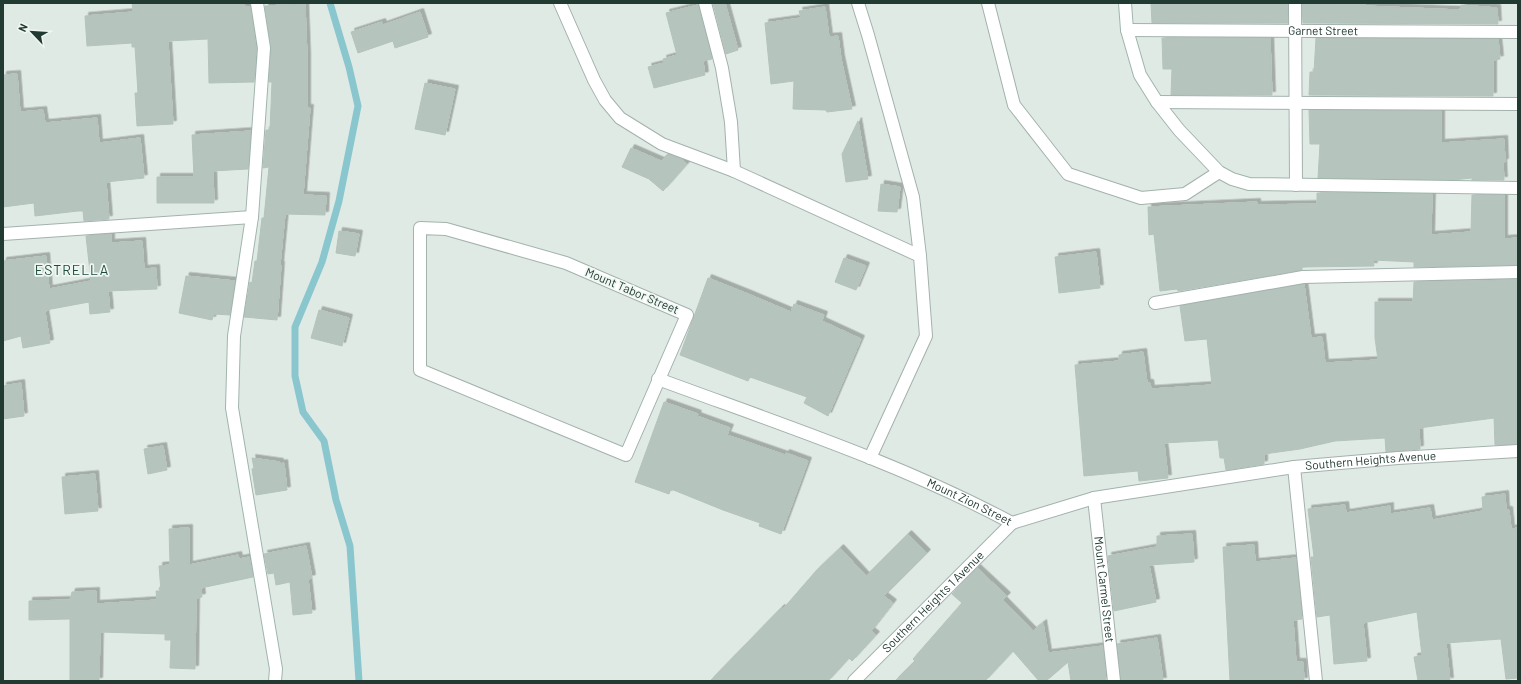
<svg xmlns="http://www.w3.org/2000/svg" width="1521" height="684" font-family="Barlow,sans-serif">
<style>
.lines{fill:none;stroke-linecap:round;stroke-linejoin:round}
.stream{stroke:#8ac6cd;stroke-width:7}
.building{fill:#b5c5be;stroke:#b3c3bc;filter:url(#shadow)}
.street-casing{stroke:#a3b2ac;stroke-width:14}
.secondary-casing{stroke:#9fb5ac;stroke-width:14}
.street{stroke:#fff;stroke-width:12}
.secondary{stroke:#fff;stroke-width:12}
.labels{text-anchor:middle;stroke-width:3.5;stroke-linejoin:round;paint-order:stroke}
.street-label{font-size:12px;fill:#213a32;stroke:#f0f7f3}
.quarter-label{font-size:14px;letter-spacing:1px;fill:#1e4b3e;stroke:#f0f7f3}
</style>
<defs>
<filter id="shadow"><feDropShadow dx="3.5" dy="-3.5" stdDeviation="0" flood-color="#0004"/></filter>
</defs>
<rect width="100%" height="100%" fill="#e0eae5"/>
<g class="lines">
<path class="stream" d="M 330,3 L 349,67 L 358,106 L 339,201 L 322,262 L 295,327 L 295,376 L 303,412 L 324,441 L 336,500 L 350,546 L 359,681"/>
</g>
<path class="building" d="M 132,3 L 244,3 L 245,7 L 250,7 L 256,48 L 254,82 L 209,83 L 208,39 L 168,41 L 173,124 L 137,126 L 135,93 L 138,93 L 135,47 L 132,47 L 132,43 L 87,46 L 85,16 L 133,12 Z
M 713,3 L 725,3 L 738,50 L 726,54 Z
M 1287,3 L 1288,23 L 1152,23 L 1151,4 Z
M 1365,3 L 1365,6 L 1460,10 L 1461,5 L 1497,8 L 1498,24 L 1303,23 L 1302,4 Z
M 305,4 L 307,56 L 307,108 L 310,108 L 303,195 L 326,196 L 325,215 L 285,214 L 280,265 L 281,265 L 277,320 L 244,317 L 250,282 L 252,283 L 255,261 L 257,261 L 262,218 L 264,218 L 269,167 L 263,168 L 266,130 L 270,130 L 272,82 L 269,82 L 271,47 L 265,6 Z
M 698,5 L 712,59 L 703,61 L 705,75 L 654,88 L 648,67 L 664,63 L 663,59 L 677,55 L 666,13 Z
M 825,7 L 829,37 L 838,36 L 841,59 L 852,109 L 827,112 L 826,110 L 793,109 L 794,81 L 771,84 L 765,23 L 801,18 L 799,11 Z
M 420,12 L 428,37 L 395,48 L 393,41 L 358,53 L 351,32 L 382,22 L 383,25 Z
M 1162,38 L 1270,38 L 1272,95 L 1171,95 L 1172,69 L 1163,69 Z
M 1316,38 L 1498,39 L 1500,59 L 1493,60 L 1493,96 L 1309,95 L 1310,72 L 1314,72 Z
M 17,74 L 20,112 L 43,110 L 45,123 L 97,118 L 99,143 L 140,138 L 144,178 L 106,182 L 109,219 L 84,221 L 83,211 L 78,211 L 35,216 L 34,203 L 3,207 L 3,75 Z
M 425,83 L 455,89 L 445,135 L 415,129 Z
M 1309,110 L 1441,111 L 1441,143 L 1504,139 L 1505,162 L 1503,162 L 1504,180 L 1472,180 L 1472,178 L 1453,180 L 1318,178 L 1320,144 L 1310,144 Z
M 858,121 L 868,179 L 846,182 L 842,154 Z
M 251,131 L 248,169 L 213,171 L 214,203 L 157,203 L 157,177 L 194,177 L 192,135 Z
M 631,148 L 661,161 L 668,154 L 683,160 L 687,164 L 663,191 L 649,179 L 622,167 Z
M 881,184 L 900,187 L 897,212 L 878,211 Z
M 1317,193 L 1432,194 L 1431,235 L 1471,232 L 1472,195 L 1504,195 L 1504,239 L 1518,238 L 1518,265 L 1414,267 L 1414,262 L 1373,260 L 1374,266 L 1302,267 L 1302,270 L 1178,291 L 1177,289 L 1160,291 L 1154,234 L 1149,235 L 1148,207 L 1257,202 L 1257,205 L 1317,204 Z
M 339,231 L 359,234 L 355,256 L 336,253 Z
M 111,234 L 111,243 L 142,241 L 144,269 L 156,268 L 157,289 L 108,291 L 110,312 L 90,314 L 89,302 L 46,310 L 46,312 L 45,312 L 50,343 L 23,348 L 21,336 L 3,341 L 3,261 L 46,256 L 49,289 L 91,281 L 86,236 Z
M 1096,252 L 1100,288 L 1059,293 L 1055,257 Z
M 844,258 L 866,266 L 856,290 L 835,282 Z
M 186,276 L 235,281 L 230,315 L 214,314 L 212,320 L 179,313 Z
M 708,278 L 748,294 L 791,312 L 794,304 L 824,315 L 822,321 L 861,339 L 828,416 L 804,403 L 807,397 L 750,377 L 748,381 L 680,355 Z
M 1518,280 L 1518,444 L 1495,445 L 1494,418 L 1419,428 L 1420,449 L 1386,452 L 1385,438 L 1335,441 L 1300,449 L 1264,454 L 1264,464 L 1226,470 L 1224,458 L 1220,458 L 1218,440 L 1164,443 L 1168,478 L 1139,481 L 1138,471 L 1084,476 L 1075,365 L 1119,361 L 1119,355 L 1143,352 L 1147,383 L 1150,383 L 1151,389 L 1212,385 L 1207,339 L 1185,341 L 1180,306 L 1304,284 L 1311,338 L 1322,337 L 1325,363 L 1378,360 L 1375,338 L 1375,302 L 1413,302 L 1414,282 Z
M 319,310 L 349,318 L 342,346 L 311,338 Z
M 21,383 L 24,416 L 3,419 L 3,386 Z
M 664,402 L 698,414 L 697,416 L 730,428 L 727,435 L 785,455 L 786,453 L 808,461 L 781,534 L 759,526 L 760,523 L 723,510 L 671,489 L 669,494 L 635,482 Z
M 163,446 L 167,470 L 148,474 L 144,449 Z
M 252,458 L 280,462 L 280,464 L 284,463 L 287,490 L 256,495 L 252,469 L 254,468 Z
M 95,474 L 98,511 L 65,514 L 62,477 Z
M 1505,494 L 1506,510 L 1509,510 L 1511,529 L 1518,528 L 1518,678 L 1506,679 L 1501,639 L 1446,643 L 1450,681 L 1418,681 L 1414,657 L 1422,656 L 1417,612 L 1363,623 L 1367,661 L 1334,664 L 1330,615 L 1317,617 L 1311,557 L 1314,557 L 1308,509 L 1345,505 L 1346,513 L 1390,506 L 1390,514 L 1430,508 L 1432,520 L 1483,511 L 1482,497 Z
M 189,528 L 189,565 L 238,555 L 239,559 L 249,557 L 253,577 L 201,588 L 202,597 L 196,598 L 195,669 L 170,668 L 171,640 L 165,640 L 165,634 L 100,632 L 99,681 L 70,681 L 70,619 L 29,620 L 29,601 L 70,600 L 72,592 L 96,591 L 96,604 L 157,600 L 156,591 L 161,591 L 159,566 L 170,565 L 169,529 Z
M 908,534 L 927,553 L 884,596 L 893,603 L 871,631 L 876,635 L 852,661 L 849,658 L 828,681 L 710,681 L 781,608 L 783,609 L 816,571 L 840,548 L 866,576 Z
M 1192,534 L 1194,562 L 1149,565 L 1156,602 L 1114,611 L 1108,556 L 1157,547 L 1157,536 Z
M 1254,545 L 1255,562 L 1296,558 L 1302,619 L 1293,620 L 1296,662 L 1303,662 L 1304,681 L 1230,681 L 1223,547 Z
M 306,546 L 312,578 L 308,579 L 312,613 L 293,615 L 290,582 L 276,585 L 274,573 L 268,574 L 264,554 Z
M 977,568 L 1007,596 L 1003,600 L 1033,631 L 1043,623 L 1048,653 L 1103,646 L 1106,681 L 1071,681 L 1068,662 L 1046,681 L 1039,681 L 1013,651 L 985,681 L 895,681 L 915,661 L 913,659 L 962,603 L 952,594 Z
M 1157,638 L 1163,681 L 1121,681 L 1117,644 Z"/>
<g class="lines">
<defs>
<g id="street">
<path d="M 560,3 L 594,80 L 605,100 L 620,118 L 662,144 L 734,171 L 920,256"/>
<path d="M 705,3 L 722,68 L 731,122 L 734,171"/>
<path d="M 858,3 L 868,35 L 913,197 L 920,256 L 926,336 L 870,458"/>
<path d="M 988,3 L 1014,105 L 1068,174 L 1141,198 L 1185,194 L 1219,172"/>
<path d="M 1295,3 L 1296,185"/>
<path id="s1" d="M 1127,30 L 1518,32"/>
<path d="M 1157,102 L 1518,104"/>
<path d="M 420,228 L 446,229 L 566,263 L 687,315 L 626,455 L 420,370 Z"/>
<path d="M 3,234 L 252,217"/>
<path d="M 1155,303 L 1303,277 L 1518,272"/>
<path id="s2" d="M 658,379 C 777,423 900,463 1012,523 L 1094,498 L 1294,467"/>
<path id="s3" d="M 1094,498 L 1114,681"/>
<path id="s4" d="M 854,681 L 1012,523"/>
<path id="s5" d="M 1316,681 L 1294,467 L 1398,458 L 1518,451"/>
</g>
<path id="secondary" d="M 257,3 L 264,48 L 252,217 L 234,336 L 232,408 L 276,669 L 275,681
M 1125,3 L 1127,30 L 1140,75 L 1157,102 L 1179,130 L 1219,172 L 1232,179 L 1249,184 L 1518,188"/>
</defs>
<use href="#street" class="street-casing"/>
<use href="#secondary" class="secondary-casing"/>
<use href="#street" class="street"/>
<use href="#secondary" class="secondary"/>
</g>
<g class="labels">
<g class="street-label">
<text dy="4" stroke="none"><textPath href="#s1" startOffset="196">Garnet Street</textPath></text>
<text transform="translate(632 291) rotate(23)" y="4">Mount Tabor Street</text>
<text dy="4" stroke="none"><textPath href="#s5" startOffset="292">Southern Heights Avenue</textPath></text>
<text dy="4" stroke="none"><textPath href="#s2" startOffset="335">Mount Zion Street</textPath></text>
<text dy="4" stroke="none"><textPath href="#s3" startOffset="92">Mount Carmel Street</textPath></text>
<text dy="4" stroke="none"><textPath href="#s4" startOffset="112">Southern Heights 1 Avenue</textPath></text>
</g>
<g class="quarter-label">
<text x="72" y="275">ESTRELLA</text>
</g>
</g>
<rect width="1521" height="684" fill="none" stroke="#213a32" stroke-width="8"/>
<g transform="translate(32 32) rotate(295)" stroke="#f0f7f3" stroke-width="3" paint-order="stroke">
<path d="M0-3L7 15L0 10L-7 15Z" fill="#213a32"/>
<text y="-6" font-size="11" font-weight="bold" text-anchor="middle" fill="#213a32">N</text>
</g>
</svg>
